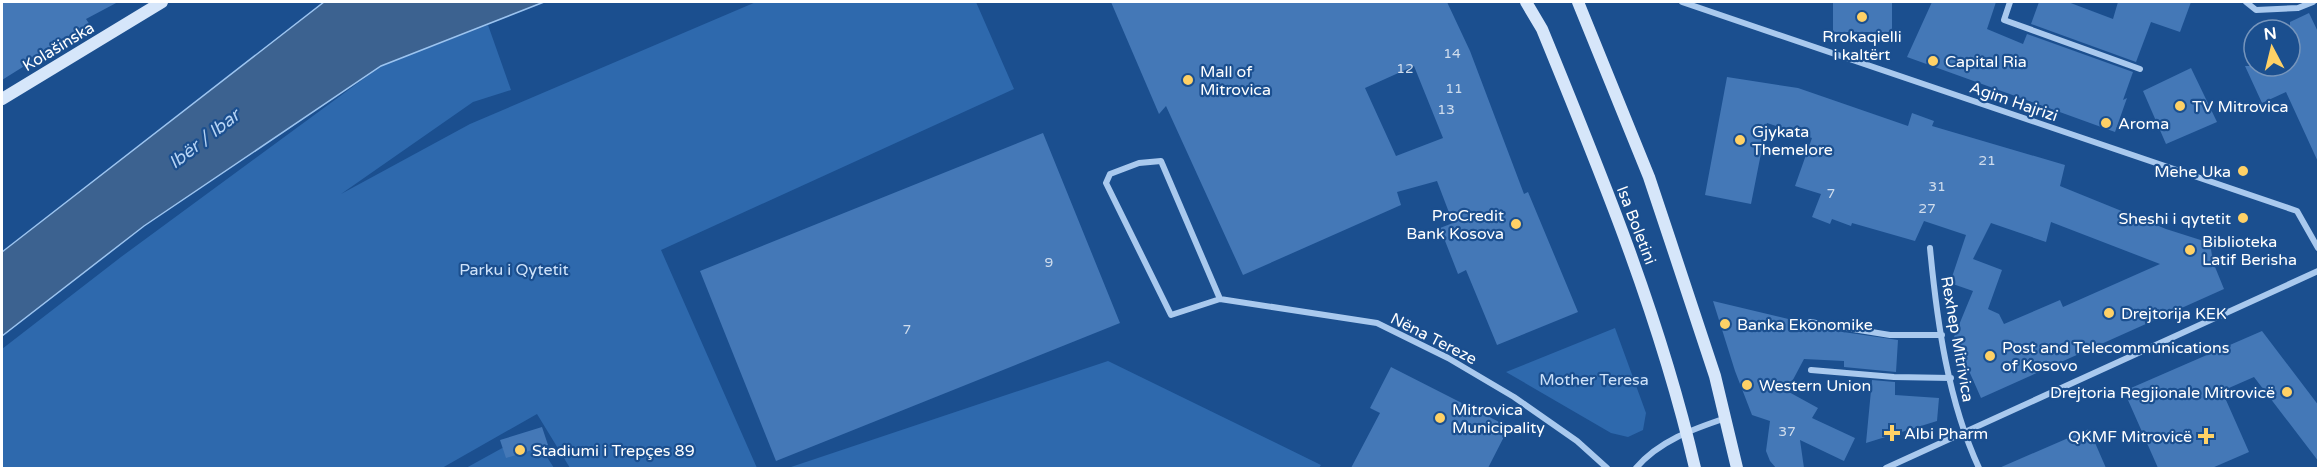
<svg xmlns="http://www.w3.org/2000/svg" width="2320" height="470" font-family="'Varela Round',sans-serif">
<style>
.green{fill:#2e69ad}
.water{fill:#3c6290;stroke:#9cc4f0;stroke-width:1.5}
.building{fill:#4478b7;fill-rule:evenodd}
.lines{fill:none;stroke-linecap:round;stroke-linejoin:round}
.street{stroke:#a9c9ee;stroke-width:6}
.secondary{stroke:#d6e6fa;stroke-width:12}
.poi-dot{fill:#ffd166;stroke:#1b4f8f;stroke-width:2}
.labels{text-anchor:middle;stroke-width:4.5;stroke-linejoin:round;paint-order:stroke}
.number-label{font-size:14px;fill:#d0dded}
.poi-label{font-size:16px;fill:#fff;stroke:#1b4f8f;text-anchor:start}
.street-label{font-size:16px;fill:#fff;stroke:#1b4f8f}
.park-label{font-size:16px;fill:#cfe3fa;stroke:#1b4f8f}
.water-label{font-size:18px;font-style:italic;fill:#b5d3f5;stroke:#1b4f8f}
</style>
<rect width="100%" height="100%" fill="#1b4f8f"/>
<path class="green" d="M 756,2 L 976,2 L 1014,89 L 661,250 L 757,468 L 570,468 L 537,414 L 442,468 L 2,468 L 2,349 L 121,257 L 381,66 L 488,25 L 511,90 L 473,102 L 341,194 L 470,124 Z
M 1615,328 L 1646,413 L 1643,430 L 1628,437 L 1611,433 L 1506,372 Z
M 1108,361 L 1321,465 L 1319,468 L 788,468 Z
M 531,432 L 554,468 L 466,468 Z"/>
<path class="water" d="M 324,2 L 544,2 L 381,66 L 144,226 L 2,336 L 2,252 Z"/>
<path class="building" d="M 2,2 L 118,2 L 86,19 L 90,25 L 2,80 Z
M 1111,2 L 1447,2 L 1470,51 L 1524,194 L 1528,192 L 1578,312 L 1497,345 L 1466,270 L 1458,274 L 1440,228 L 1453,223 L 1437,181 L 1397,192 L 1401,205 L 1243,275 L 1166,106 L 1159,114 ZM 1414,66 L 1443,138 L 1396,156 L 1365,88 Z
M 1833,2 L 1892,2 L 1892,32 L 1833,32 Z
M 1932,2 L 1996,2 L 1987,29 L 2023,44 L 2027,34 L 2133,72 L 2123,100 L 2127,98 L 2115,132 L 1907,57 Z
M 2039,2 L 2068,2 L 2113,19 L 2118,2 L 2191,2 L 2180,32 L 2151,22 L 2136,62 L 2031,24 Z
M 2309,13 L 2319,34 L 2319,164 L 2286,92 L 2262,103 L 2245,66 L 2290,66 L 2290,22 Z
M 2191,68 L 2217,122 L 2166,144 L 2143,91 Z
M 1727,77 L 1798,88 L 1908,126 L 1912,113 L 1934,121 L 1932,126 L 2065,165 L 2060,186 L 2166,229 L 2210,243 L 2213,262 L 2224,289 L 1981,398 L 1954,337 L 1973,291 L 1950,283 L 1966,235 L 1924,221 L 1915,241 L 1852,223 L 1851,226 L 1832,219 L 1830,224 L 1812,217 L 1821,194 L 1795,186 L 1812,138 L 1767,123 L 1751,204 L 1705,195 ZM 2051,222 L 2160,264 L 2063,307 L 2060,300 L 2004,324 L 1999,314 L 1988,309 L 2002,270 L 1973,259 L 1991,223 L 2046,242 Z
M 1043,133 L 1120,323 L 776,461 L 700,271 Z
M 1713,301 L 1805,323 L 1809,327 L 1898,340 L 1896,372 L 1844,367 L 1844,361 L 1804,359 L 1787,391 L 1818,408 L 1812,418 L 1855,438 L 1844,461 L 1800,440 L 1804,468 L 1776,468 L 1770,461 L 1766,451 L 1770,421 L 1752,415 L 1735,371 Z
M 2262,331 L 2319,406 L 2319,462 L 2254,377 L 2222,391 L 2249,452 L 2212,468 L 2158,468 L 2124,391 Z
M 1391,367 L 1509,427 L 1488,468 L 1351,468 L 1380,413 L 1370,408 Z
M 1872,380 L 1895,382 L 1895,395 L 1939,398 L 1937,421 L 1866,443 Z
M 542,427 L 548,445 L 506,458 L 500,440 Z
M 2089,429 L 2106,468 L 1999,468 Z"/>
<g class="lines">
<path class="street" d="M 1682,2 L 2297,211 L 2318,248
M 2010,2 L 2004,20 L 2140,69
M 2246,2 L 2256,10 L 2298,8 L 2313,2
M 1930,248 C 1937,322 1948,401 1979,468
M 1220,299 L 1161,161 L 1139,163 L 1110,174 L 1106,183 L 1171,315 L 1220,299 L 1377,323 L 1448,358 L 1514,397 L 1577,441 L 1607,468
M 1810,322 L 1890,335 L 1942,335
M 1811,370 L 1894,377 L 1951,378
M 1636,468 C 1659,441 1693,429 1726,418
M 1886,468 L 2318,271"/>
<path class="secondary" d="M 1526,2 L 1542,29 C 1601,173 1660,317 1695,468
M 1578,2 L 1649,177 L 1670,240 L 1715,376 L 1737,468
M 2,99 L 162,2"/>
</g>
<g class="poi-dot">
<circle cx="1862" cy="17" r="6"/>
<circle cx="1933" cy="61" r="6"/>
<circle cx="1188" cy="80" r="6"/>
<circle cx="2180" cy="106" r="6"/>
<circle cx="2106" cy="123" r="6"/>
<circle cx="1740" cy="140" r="6"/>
<circle cx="2243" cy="171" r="6"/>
<circle cx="2243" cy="218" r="6"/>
<circle cx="1516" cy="224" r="6"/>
<circle cx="2190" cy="250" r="6"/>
<circle cx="2109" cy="313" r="6"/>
<circle cx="1725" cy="324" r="6"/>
<circle cx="1990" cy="356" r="6"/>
<circle cx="1747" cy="385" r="6"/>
<circle cx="2287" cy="392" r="6"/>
<circle cx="1440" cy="418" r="6"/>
<path d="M1889 424h6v6h6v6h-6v6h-6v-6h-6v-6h6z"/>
<path d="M2203 427h6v6h6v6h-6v6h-6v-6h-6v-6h6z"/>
<circle cx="520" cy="450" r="6"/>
</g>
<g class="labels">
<g class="number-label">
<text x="1452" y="58">14</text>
<text x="1405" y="73">12</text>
<text x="1454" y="93">11</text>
<text x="1446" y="114">13</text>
<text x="1987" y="165">21</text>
<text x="1937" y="191">31</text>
<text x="1831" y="198">7</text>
<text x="1927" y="213">27</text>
<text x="1049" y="267">9</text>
<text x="907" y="334">7</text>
<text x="1787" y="436">37</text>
</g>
<g class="poi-label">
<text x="1862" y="42" text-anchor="middle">Rrokaqielli<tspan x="1862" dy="18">i kaltërt</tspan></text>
<text x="1945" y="67">Capital Ria</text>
<text x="1200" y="77">Mall of<tspan x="1200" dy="18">Mitrovica</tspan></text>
<text x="2192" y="112">TV Mitrovica</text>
<text x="2118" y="129">Aroma</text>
<text x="1752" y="137">Gjykata<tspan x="1752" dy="18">Themelore</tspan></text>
<text x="2231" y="177" text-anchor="end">Mehe Uka</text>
<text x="1504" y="221" text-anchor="end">ProCredit<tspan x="1504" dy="18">Bank Kosova</tspan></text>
<text x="2231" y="224" text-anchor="end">Sheshi i qytetit</text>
<text x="2202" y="247">Biblioteka<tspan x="2202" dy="18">Latif Berisha</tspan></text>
<text x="2121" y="319">Drejtorija KEK</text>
<text x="1737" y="330">Banka Ekonomike</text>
<text x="2002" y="353">Post and Telecommunications<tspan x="2002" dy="18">of Kosovo</tspan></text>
<text x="1759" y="391">Western Union</text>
<text x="2275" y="398" text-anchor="end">Drejtoria Regjionale Mitrovicë</text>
<text x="1452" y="415">Mitrovica<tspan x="1452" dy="18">Municipality</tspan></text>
<text x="1904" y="439">Albi Pharm</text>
<text x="2192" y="442" text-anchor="end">QKMF Mitrovicë</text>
<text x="532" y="456">Stadiumi i Trepçes 89</text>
</g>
<g class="street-label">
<text transform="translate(58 46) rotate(-31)" y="6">Kolašinska</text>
<text transform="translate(2014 101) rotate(19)" y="6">Agim Hajrizi</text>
<text transform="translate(1637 225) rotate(69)" y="6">Isa Boletini</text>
<text transform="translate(1434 338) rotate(27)" y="6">Nëna Tereze</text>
<text transform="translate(1958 339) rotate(80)" y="6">Rexhep Mitrivica</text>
</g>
<g class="park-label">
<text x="514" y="275">Parku i Qytetit</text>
<text x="1594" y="385">Mother Teresa</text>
</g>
<g class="water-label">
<text transform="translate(204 139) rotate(-38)" y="6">Ibër / Ibar</text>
</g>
</g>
<rect width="2320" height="470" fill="none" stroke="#ffffff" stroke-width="6"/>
<g transform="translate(2272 48) rotate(353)"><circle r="28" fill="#1b4f8f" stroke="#7695bc" stroke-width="1.5"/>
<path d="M0-4.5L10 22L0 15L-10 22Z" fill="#ffd166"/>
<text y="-9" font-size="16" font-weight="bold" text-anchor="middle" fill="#ffffff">N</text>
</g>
</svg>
